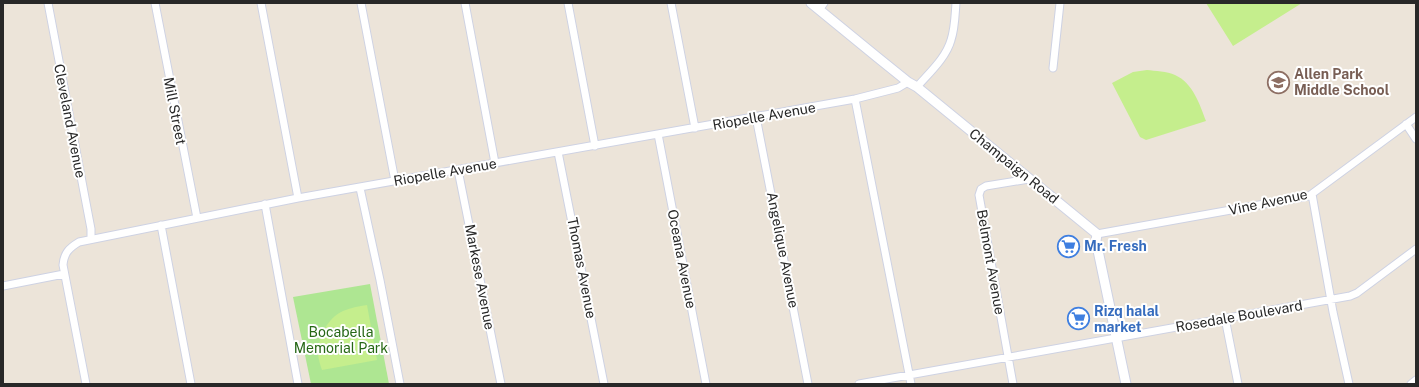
<svg xmlns="http://www.w3.org/2000/svg" width="1419" height="387" font-family="'Public Sans',sans-serif">
<style>
.park{fill:#aee692}
.pitch{fill:#c5ee8d}
.lines{fill:none;stroke-linecap:round;stroke-linejoin:round}
.minor-casing{stroke:#ced2e3;stroke-width:9}
.tertiary-casing{stroke:#ced2e3;stroke-width:11}
.minor{stroke:#fff;stroke-width:7}
.tertiary{stroke:#fff;stroke-width:9}
.labels{text-anchor:middle;stroke-width:4;stroke-linejoin:round;paint-order:stroke}
.education-label{font-size:14px;font-weight:bold;fill:#785e54;stroke:#fff;text-anchor:start}
.street-label{font-size:14px;fill:#282828;stroke:#fff}
.shop-label{font-size:14px;font-weight:bold;fill:#366cbe;stroke:#fff;text-anchor:start}
.park-label{font-size:14px;fill:#276816;stroke:#fff}
</style>
<rect width="100%" height="100%" fill="#ece4d9"/>
<path class="park" d="M 370,284 L 389,384 L 311,384 L 293,297 Z"/>
<path class="pitch" d="M 1206,3 L 1302,3 L 1233,46 Z
M 1147,70 C 1155,71 1167,71 1175,75 C 1193,83 1200,105 1206,121 L 1146,140 L 1140,137 L 1112,83 L 1133,72 Z
M 367,305 L 377,360 L 322,370 C 320,365 319,360 318,355 C 318,338 327,318 343,311 C 350,308 359,306 367,305 Z"/>
<g class="lines">
<defs>
<path id="minor" d="M 48,3 L 91,229 L 91,239
M 155,3 L 197,218
M 261,3 L 298,198
M 361,3 L 395,181
M 465,3 L 495,163
M 568,3 L 595,146
M 671,3 L 695,128
M 819,10 L 824,3
M 1053,68 L 1060,3
M 917,87 C 929,73 946,58 951,40 C 955,28 955,15 956,3
M 855,99 L 911,384
M 756,117 L 808,384
M 1406,124 L 1416,139
M 658,134 L 706,384
M 558,152 L 604,384
M 458,170 L 501,384
M 360,188 L 380,280 L 400,384
M 1312,194 L 1333,312 L 1349,384
M 265,204 L 298,384
M 161,225 L 191,384
M 1097,234 L 1309,196 L 1416,117
M 3,286 L 64,274
M 1225,318 L 1238,384
M 86,384 L 63,265 C 64,253 69,248 79,242 L 298,198 L 855,99 L 898,88 L 908,82
M 859,384 L 1350,296 L 1357,293 L 1416,249
M 1013,384 L 979,195 L 981,189 L 986,186 L 1029,179
M 1411,384 L 1416,380"/>
<path id="tertiary" d="M 811,3 L 877,57 L 908,82 L 917,87 L 1097,234 L 1096,241 L 1126,384"/>
</defs>
<use href="#minor" class="minor-casing"/>
<use href="#tertiary" class="tertiary-casing"/>
<use href="#minor" class="minor"/>
<use href="#tertiary" class="tertiary"/>
</g>
<defs>
<symbol id="school-ring" viewBox="-11 -11 22 22"><circle r="9.5" fill="#fff" stroke="#8d6e63" stroke-width="1.5"/><path d="M0-5L7-2L0 1L-7-2ZM-4 1L0 2.5L4 1V4Q0 6-4 4Z" fill="#8d6e63"/></symbol>
<symbol id="supermarket-ring" viewBox="-11 -11 22 22"><circle r="9.5" fill="#fff" stroke="#3f7fe0" stroke-width="1.5"/><path d="M-6-5.5h2.5l.6 2H6L4.5 2H-2.5L-4.4-4H-6ZM-1.5 3.2a1.3 1.3 0 1 0 .1 0ZM3 3.2a1.3 1.3 0 1 0 .1 0Z" fill="#3f7fe0"/></symbol>
</defs>
<g fill-rule="evenodd">
<use href="#school-ring" x="1266" y="70" width="25" height="25"/>
<use href="#supermarket-ring" x="1056" y="234" width="25" height="25"/>
<use href="#supermarket-ring" x="1066" y="306" width="25" height="25"/>
</g>
<g class="labels">
<g class="education-label">
<text x="1294" y="79">Allen Park<tspan x="1294" dy="16">Middle School</tspan></text>
</g>
<g class="street-label">
<text transform="translate(175 111) rotate(79)" y="5">Mill Street</text>
<text transform="translate(764 116) rotate(-10)" y="5">Riopelle Avenue</text>
<text transform="translate(70 121) rotate(79)" y="5">Cleveland Avenue</text>
<text transform="translate(1014 166) rotate(39)" y="5">Champaign Road</text>
<text transform="translate(445 172) rotate(-10)" y="5">Riopelle Avenue</text>
<text transform="translate(1268 202) rotate(-12)" y="5">Vine Avenue</text>
<text transform="translate(783 250) rotate(79)" y="5">Angelique Avenue</text>
<text transform="translate(682 259) rotate(79)" y="5">Oceana Avenue</text>
<text transform="translate(991 262) rotate(80)" y="5">Belmont Avenue</text>
<text transform="translate(582 268) rotate(79)" y="5">Thomas Avenue</text>
<text transform="translate(480 277) rotate(79)" y="5">Markese Avenue</text>
<text transform="translate(1239 316) rotate(-10)" y="5">Rosedale Boulevard</text>
</g>
<g class="shop-label">
<text x="1084" y="251">Mr. Fresh</text>
<text x="1094" y="316">Rizq halal<tspan x="1094" dy="16">market</tspan></text>
</g>
<g class="park-label">
<text x="341" y="337">Bocabella<tspan x="341" dy="16">Memorial Park</tspan></text>
</g>
</g>
<rect width="1419" height="387" fill="none" stroke="#282828" stroke-width="8"/>
</svg>
